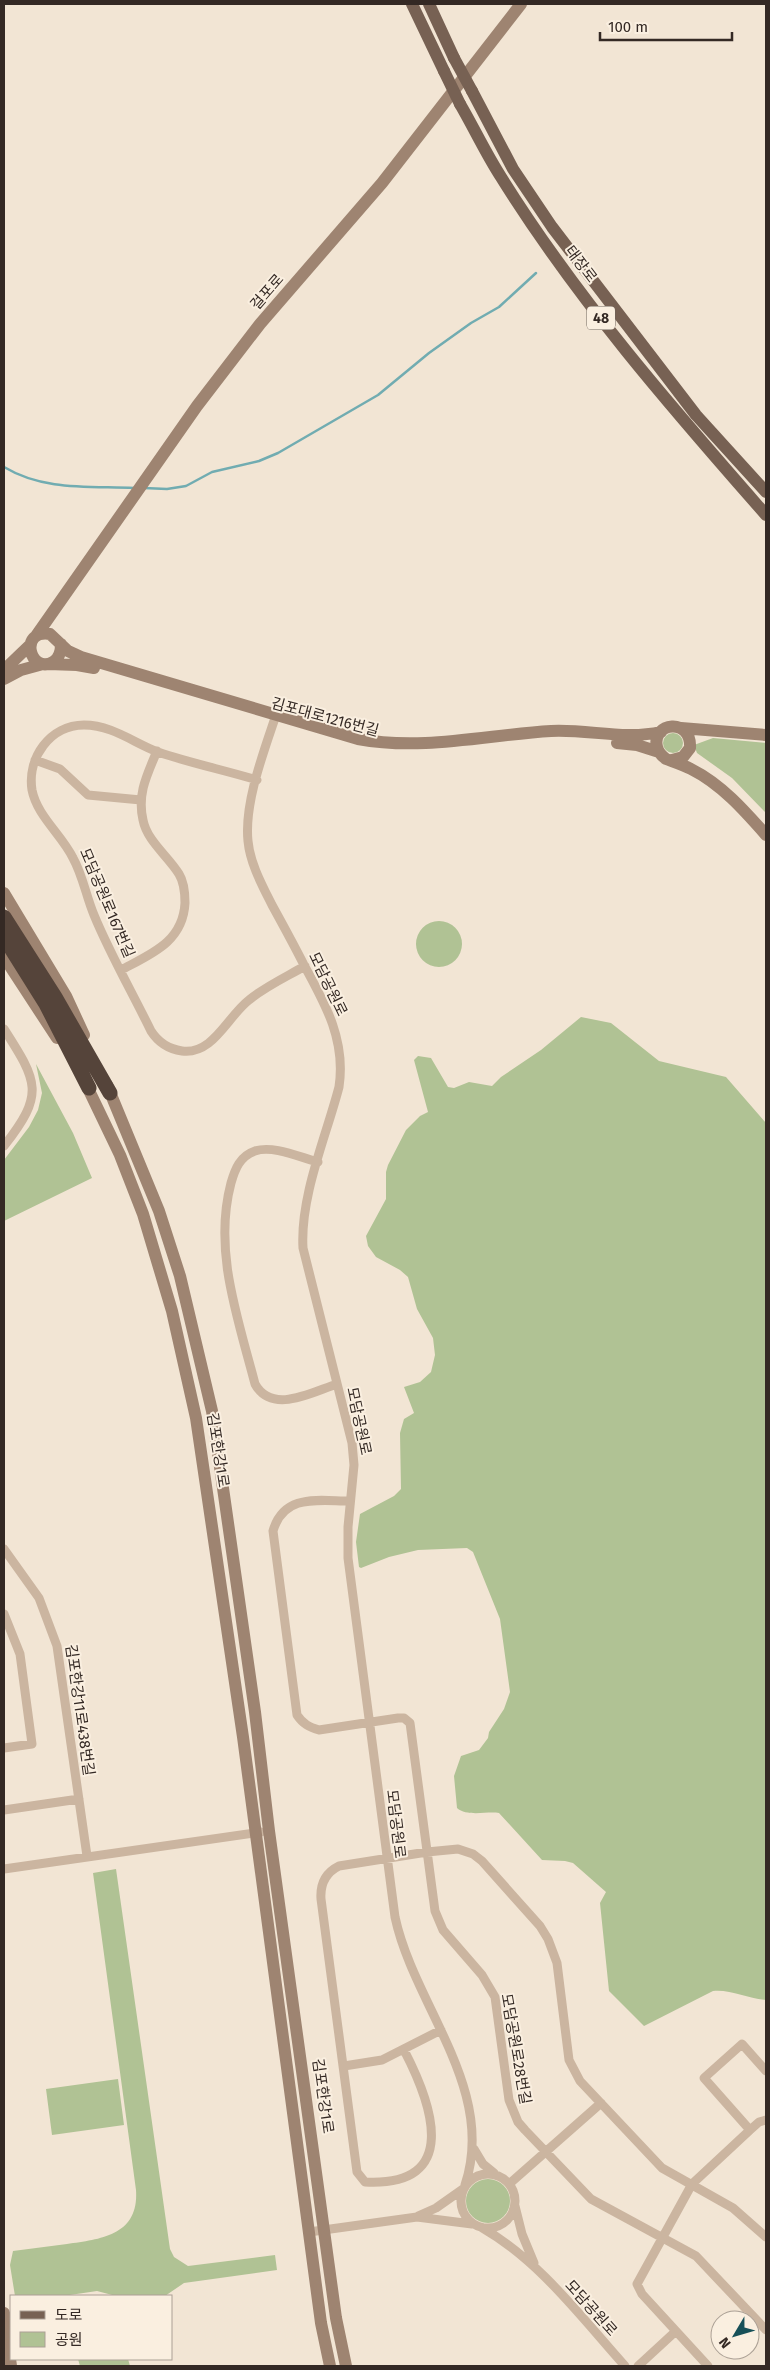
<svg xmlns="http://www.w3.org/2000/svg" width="770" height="2370" font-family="'Fira Sans','Noto Sans KR',sans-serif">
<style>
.green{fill:#b0c294}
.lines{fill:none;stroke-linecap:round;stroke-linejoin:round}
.stream{stroke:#71acb1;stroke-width:2.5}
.street{stroke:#cbb5a0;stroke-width:9}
.secondary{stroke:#9e8471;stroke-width:12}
.primary{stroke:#776153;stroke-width:12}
.highway{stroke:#55443a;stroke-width:15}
.primary-bridge{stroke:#776153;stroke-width:12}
.labels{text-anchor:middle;stroke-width:4;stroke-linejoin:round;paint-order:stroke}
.shield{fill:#faefe0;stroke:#6f645c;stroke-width:1}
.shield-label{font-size:14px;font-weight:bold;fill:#342924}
.street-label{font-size:15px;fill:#342924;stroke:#faefe0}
</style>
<rect width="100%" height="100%" fill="#f2e5d4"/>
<path class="green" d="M663 743a10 10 0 1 1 20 0a10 10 0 1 1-20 0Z
M 713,738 L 766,743 L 766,813 L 732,778 L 697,753 L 694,745 Z
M416 944a23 23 0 1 1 46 0a23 23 0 1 1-46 0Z
M 581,1017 L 611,1023 L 659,1061 L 726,1077 L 766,1123 L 766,2000 C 749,1999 730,1989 713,1991 L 644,2026 L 609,1991 L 600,1903 L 606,1892 L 573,1863 L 565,1861 L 542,1860 L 499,1813 C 487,1811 467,1817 457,1808 L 454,1776 L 461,1756 L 479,1750 L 488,1738 L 489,1732 L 504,1709 L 510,1692 L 500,1619 L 473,1552 L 467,1548 L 418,1550 L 389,1557 L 361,1568 L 359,1567 L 356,1542 L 360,1514 L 394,1496 L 401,1489 L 400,1433 L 404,1419 L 414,1413 L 404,1387 L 420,1382 L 431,1372 L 435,1355 L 433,1338 L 417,1309 L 408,1277 L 400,1270 L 376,1257 L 368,1246 L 366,1236 L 386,1199 L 386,1172 L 388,1165 L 406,1130 L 420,1116 L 428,1112 L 414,1060 L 418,1056 L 431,1058 L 448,1087 L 454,1088 L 469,1082 L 492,1086 L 501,1077 L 541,1050 Z
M 36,1064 L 73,1133 L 92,1178 L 4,1221 L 4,1160 L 29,1127 L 38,1110 L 42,1093 Z
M 116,1869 L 170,2249 L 174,2257 L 188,2266 L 275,2255 L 277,2270 L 184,2283 L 165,2296 L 116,2296 L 97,2291 L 63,2296 L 15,2296 L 10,2265 L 13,2251 C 31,2249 49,2246 67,2244 C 102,2239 139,2235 136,2190 L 93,1873 Z
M 118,2079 L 124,2125 L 52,2135 L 46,2089 Z
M466 2201a22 22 0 1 1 44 0a22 22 0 1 1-44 0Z
M 78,2359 L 128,2359 L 130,2366 L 80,2366 Z"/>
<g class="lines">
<path class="stream" d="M 4,467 C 44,491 89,486 134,488
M 144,488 L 167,489 L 186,486 L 212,472 L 259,461 L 278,453 L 378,395 L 429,353 L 471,323 L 499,307 L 536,273"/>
<path class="street" d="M 276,715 C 264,751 244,803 248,841 C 250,863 262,885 272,905 C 283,925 294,945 304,965 C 326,1005 346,1041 339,1087 C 326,1137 300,1196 303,1248 L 352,1443 L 354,1465 L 348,1527 L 348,1558 L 395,1917 C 414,2006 497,2089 465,2185
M 35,760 L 60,769 L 88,795 L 141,800
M 257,780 C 224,770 190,763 158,752 C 134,743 112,725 84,725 C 50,725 27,758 32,790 C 37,816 62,835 73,858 C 83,876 86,896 94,915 C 110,954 132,992 151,1031 C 158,1042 168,1049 182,1051 C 213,1055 227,1017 249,1000 C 266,986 286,977 305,966
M 121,970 C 151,954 183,942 185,903 C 185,894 184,882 179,874 C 168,856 147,841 143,820 C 137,794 147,775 157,751
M 4,1029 C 38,1082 45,1094 4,1146
M 318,1162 C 299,1157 273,1145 255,1151 C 240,1156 235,1169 231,1183 C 213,1251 238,1318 255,1384 C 272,1415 312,1392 337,1384
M 350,1501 C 319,1501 284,1493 273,1531 L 297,1715 C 303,1724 309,1727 319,1730 L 398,1718 L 404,1718 L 410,1723 L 435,1911 L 443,1930 L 482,1975 L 495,1997 L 509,2100 L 518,2122 L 525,2130 L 591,2199 L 696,2256 L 766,2330
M 4,1549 L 39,1598 L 57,1646 L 87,1856
M 4,1614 L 20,1654 L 32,1744 L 4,1748
M 4,1810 L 79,1799
M 4,1869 L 261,1832
M 404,2050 C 432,2104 462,2187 365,2182 L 357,2172 L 321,1899 C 320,1884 325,1873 339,1866 L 427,1852 L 458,1849 L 473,1854 L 482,1861 L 540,1926 L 548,1939 L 557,1963 L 569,2060 L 580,2081 L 662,2168 L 733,2208 L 766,2237
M 344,2066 L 382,2060 L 441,2030
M 750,2130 L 704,2078 L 742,2044 L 766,2071
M 474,2149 L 483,2164 L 494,2173
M461 2201a27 27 0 1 1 54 0a27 27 0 1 1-54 0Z
M 509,2184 L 601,2103
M 515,2206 L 522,2234 L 534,2263
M 418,2216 L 436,2208 L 463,2189
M 481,2227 C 540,2261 581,2317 625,2366
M 309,2232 L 417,2217 L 472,2224
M 638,2366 L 676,2331
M 708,2366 L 642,2294 L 637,2284 L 692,2184 L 750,2130 L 759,2122 L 766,2120"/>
<path class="secondary" d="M 36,636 L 197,406 L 260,324 L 382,183 L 521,4
M 61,644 C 61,651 60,658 53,662 C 30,675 18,629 50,634 L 68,651 L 81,657 L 358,739 C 423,751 486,735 551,731 C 588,729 624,740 661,732
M 48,664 L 77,665 L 94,668
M 4,670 L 30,645
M 4,679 L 21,670 L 43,664
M 681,728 L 766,735
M 617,743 L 637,745 L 659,752
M 672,760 L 683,757 L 690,748 C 692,717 651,722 657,747 C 658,752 662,756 666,759 C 674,762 683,765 691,769 C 721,784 744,810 766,835
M 4,893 L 66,996 L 84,1035
M 4,957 L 57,1038
M 84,1080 L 120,1155 L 143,1214 L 172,1311 L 196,1418 L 243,1737 L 321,2323 L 330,2366
M 107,1085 L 159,1211 L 180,1276 L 212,1411 L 255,1712 L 269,1831 L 336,2318 L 346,2366
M 4,2313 L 11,2366"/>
<path class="primary" d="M 412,4 L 444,71
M 429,4 L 454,58
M 472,91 L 513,169 L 552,227 L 696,415 L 766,492
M 460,104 C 474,128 486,154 501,177 C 577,299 672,408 766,515"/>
<path class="highway" d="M 4,917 L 55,997 L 110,1093
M 4,937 L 46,1004 L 89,1088"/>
<path class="primary-bridge" d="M 454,58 L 472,91
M 444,71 L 460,104"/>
</g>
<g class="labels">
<rect class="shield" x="587" y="306.5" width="28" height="23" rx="4"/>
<g class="shield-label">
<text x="601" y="323">48</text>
</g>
<g class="street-label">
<text transform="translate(581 264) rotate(53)" y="5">태장로</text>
<text transform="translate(267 292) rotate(-49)" y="5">걸포로</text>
<text transform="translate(325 717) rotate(15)" y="5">김포대로1216번길</text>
<text transform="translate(107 903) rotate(67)" y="5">모담공원로167번길</text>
<text transform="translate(328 984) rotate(64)" y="5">모담공원로</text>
<text transform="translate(359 1421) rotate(78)" y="5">모담공원로</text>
<text transform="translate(218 1450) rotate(81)" y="5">김포한강1로</text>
<text transform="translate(80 1710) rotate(82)" y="5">김포한강11로438번길</text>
<text transform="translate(396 1824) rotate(83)" y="5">모담공원로</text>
<text transform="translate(516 2049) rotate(80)" y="5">모담공원로28번길</text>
<text transform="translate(323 2096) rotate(82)" y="5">김포한강1로</text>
<text transform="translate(591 2308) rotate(48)" y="5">모담공원로</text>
</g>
</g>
<rect width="770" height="2370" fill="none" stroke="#342924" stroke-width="10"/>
<rect x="10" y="2295" width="162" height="65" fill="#faefe0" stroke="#aba095"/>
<rect x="20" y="2311" width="25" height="8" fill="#776153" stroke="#aba095"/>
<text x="55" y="2320" font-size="15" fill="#342924">도로</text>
<rect x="20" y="2332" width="25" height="15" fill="#b0c294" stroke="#aba095"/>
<text x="55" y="2345" font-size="15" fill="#342924">공원</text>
<g transform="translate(735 2335) rotate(232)"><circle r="24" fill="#faefe0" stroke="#aba095"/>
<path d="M0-4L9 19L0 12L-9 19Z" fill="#175058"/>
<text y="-8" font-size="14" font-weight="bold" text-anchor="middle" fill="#342924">N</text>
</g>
<path d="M600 32v8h132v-8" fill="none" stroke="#342924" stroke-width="2.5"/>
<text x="608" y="32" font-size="15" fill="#342924" stroke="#faefe0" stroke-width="4" paint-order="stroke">100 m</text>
</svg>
